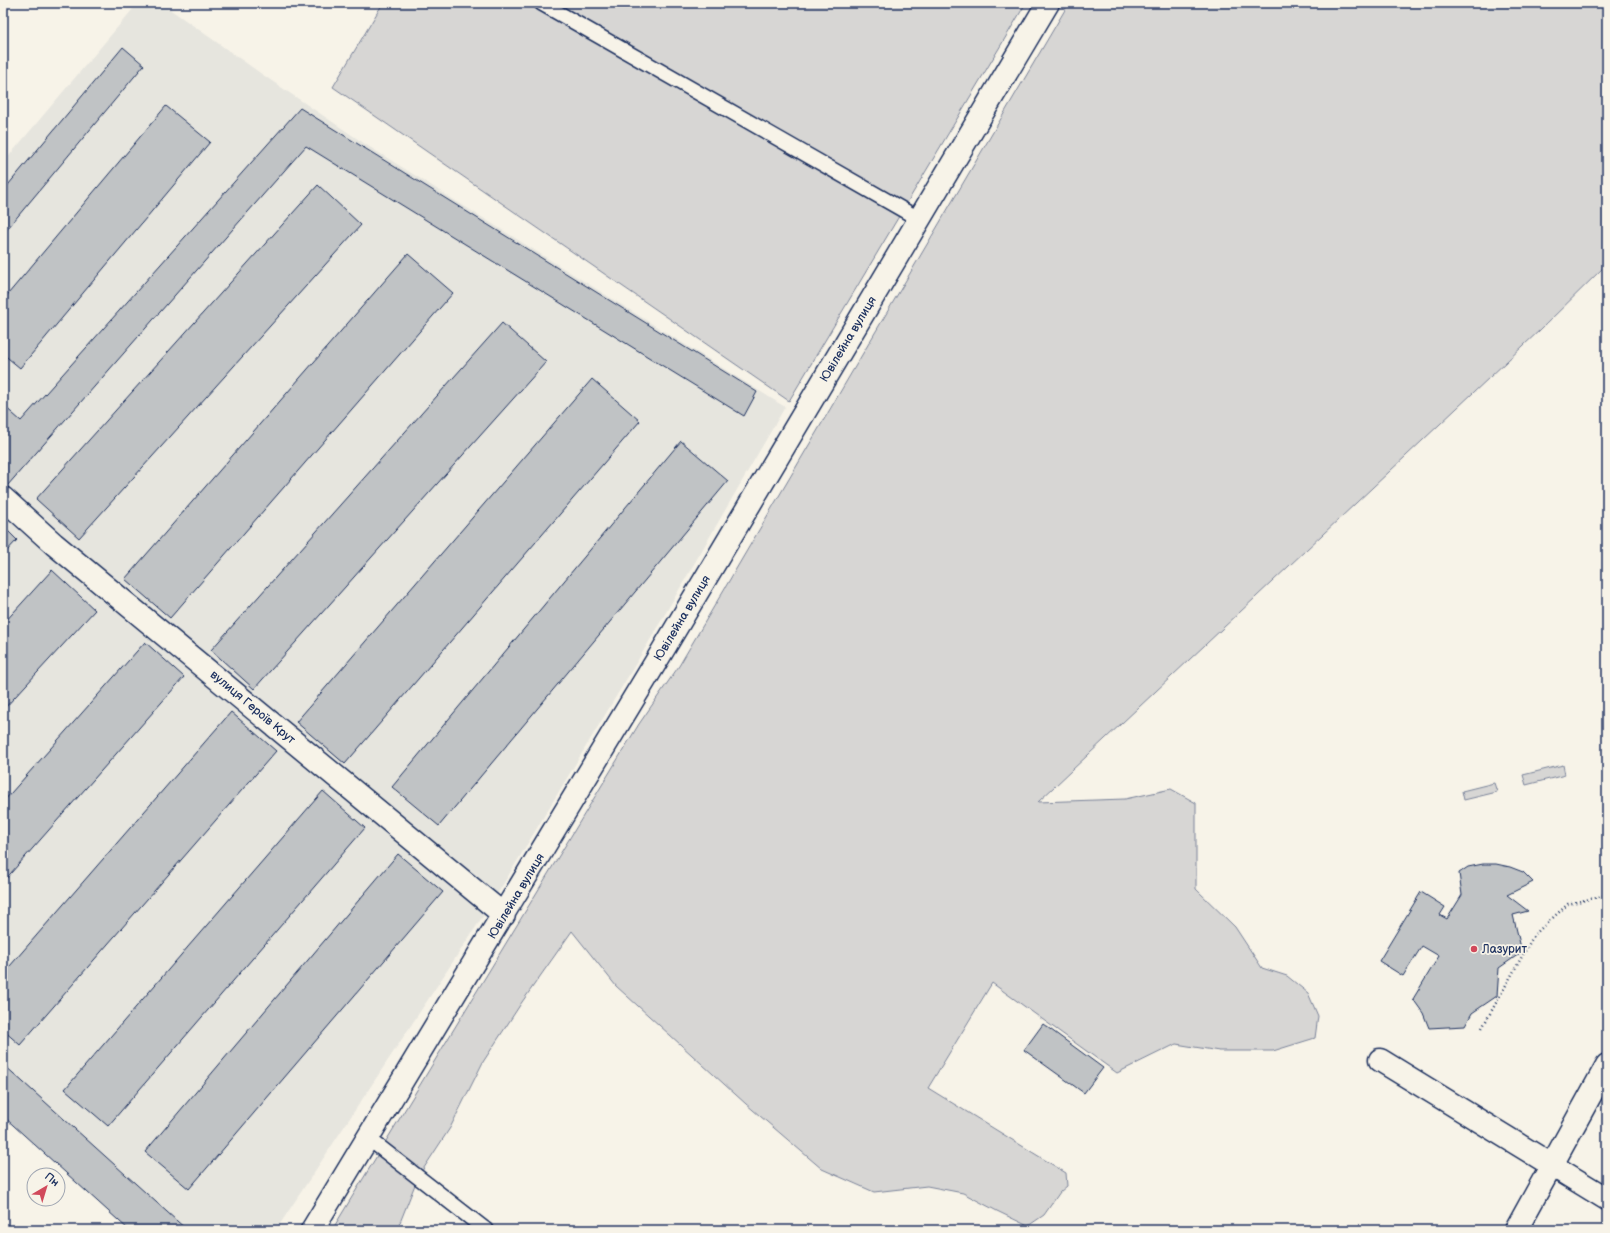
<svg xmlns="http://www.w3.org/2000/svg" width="1610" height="1233" font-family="'Balsamiq Sans',sans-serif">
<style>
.built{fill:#e6e5de}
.green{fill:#d7d6d4;stroke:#798299}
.building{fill:#c0c3c5;stroke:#1b2f5e}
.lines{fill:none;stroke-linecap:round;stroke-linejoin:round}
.service-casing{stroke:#1b2f5e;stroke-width:17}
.minor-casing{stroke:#1b2f5e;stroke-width:25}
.path{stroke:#1b2f5e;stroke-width:2.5;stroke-dasharray:1 3;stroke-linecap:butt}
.service{stroke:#f7f3e8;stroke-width:14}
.minor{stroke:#f7f3e8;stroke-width:22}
.poi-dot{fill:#d1495b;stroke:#f7f3e8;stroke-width:1.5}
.labels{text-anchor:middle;stroke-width:3.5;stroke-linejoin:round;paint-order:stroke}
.street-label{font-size:12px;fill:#1b2f5e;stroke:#f7f3e8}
.poi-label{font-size:12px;fill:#1b2f5e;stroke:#f7f3e8;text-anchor:start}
</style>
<rect width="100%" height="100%" fill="#f7f3e8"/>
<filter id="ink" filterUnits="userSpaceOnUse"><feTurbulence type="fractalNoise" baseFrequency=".025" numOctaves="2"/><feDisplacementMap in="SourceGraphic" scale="8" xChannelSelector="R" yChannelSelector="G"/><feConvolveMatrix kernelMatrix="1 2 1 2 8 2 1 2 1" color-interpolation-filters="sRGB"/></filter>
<g filter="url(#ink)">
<path class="built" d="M 138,3 L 161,3 L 263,75 L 368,146 L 785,407 L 647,645 L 493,901 L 276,1230 L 129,1230 L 3,1116 L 3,163 Z"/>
<path class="green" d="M 383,3 L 1026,3 L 789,401 L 333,87 Z
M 1069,3 L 1607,3 L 1607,264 L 1540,330 L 1038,802 L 1125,799 L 1171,789 L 1196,803 L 1196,889 L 1235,927 L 1262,968 L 1287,976 L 1308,993 L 1318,1016 L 1315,1038 L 1273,1051 L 1219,1051 L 1176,1044 L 1117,1073 L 992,983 L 928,1088 L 1066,1173 L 1067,1186 L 1060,1192 L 1044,1215 L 1028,1226 L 997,1211 L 963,1193 L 927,1186 L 874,1192 L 822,1169 L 746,1104 L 616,986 L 572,931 L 522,1002 L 483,1062 L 450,1128 L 418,1177 L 397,1230 L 332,1230 L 639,724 L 679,666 Z
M 1563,765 L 1565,775 L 1526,785 L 1523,775 Z
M 1494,783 L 1497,792 L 1464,800 L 1462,791 Z"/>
<path class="building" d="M 123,47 L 144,65 L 3,234 L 3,191 Z
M 166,106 L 210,142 L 20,368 L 3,354 L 3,300 Z
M 300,108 L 757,392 L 744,416 L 306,146 L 7,486 L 3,483 L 3,405 L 21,421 Z
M 318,185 L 361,225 L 79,538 L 36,499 Z
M 408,254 L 453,293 L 170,618 L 125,579 Z
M 502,323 L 546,362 L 254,689 L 211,650 Z
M 592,379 L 640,421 L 345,764 L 296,722 Z
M 681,441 L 728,481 L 439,826 L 392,787 Z
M 3,526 L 17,540 L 3,555 Z
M 52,570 L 95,610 L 3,710 L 3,624 Z
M 145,642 L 184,677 L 3,882 L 3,802 Z
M 231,712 L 276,751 L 20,1045 L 3,1030 L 3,974 Z
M 323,791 L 365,828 L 108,1126 L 65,1089 Z
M 398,854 L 443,892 L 189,1189 L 145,1152 Z
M 1483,864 L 1496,864 L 1510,867 L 1523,872 L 1533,882 L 1507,895 L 1528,911 L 1513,915 L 1522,952 L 1499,968 L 1497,996 L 1472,1013 L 1465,1026 L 1429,1028 L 1423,1013 L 1413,999 L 1439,956 L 1422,946 L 1403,976 L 1379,961 L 1421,892 L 1445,907 L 1440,915 L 1447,919 L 1462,895 L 1459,873 L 1468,867 Z
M 1043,1024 L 1103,1068 L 1084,1093 L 1024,1050 Z
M 3,1064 L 187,1230 L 129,1230 L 3,1116 Z"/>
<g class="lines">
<defs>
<path id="service" d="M 541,3 L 919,219
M 368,1138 L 486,1230"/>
<path id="minor" d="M 3,498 L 54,544 L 504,915
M 1380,1060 L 1607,1199
M 312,1230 L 660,655 L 1048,3
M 1516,1230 L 1607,1065"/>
</defs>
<use href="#service" class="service-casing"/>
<use href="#minor" class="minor-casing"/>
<path class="path" d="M 1482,1028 L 1534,935 L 1568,904 L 1607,895"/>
<use href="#service" class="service"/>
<use href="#minor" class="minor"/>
</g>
</g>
<circle class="poi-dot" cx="1474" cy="949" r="4"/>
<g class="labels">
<g class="street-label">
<text transform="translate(848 339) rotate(-59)" y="4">Ювілейна вулиця</text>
<text transform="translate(682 618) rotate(-59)" y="4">Ювілейна вулиця</text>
<text transform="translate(253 707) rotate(40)" y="4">вулиця Героїв Крут</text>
<text transform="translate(516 896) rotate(-59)" y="4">Ювілейна вулиця</text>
</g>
<g class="poi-label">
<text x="1482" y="953">Лазурит</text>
</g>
</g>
<rect width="1610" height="1233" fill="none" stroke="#f7f3e8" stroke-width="16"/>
<rect x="8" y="8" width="1594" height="1217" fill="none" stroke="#1b2f5e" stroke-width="1.5" filter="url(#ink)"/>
<g transform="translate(46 1187) rotate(38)"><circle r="19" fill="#f7f3e8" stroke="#9fa5b1"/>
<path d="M0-3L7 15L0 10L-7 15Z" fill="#d1495b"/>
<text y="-6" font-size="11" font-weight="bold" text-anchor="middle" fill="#1b2f5e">Пн</text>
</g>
</svg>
